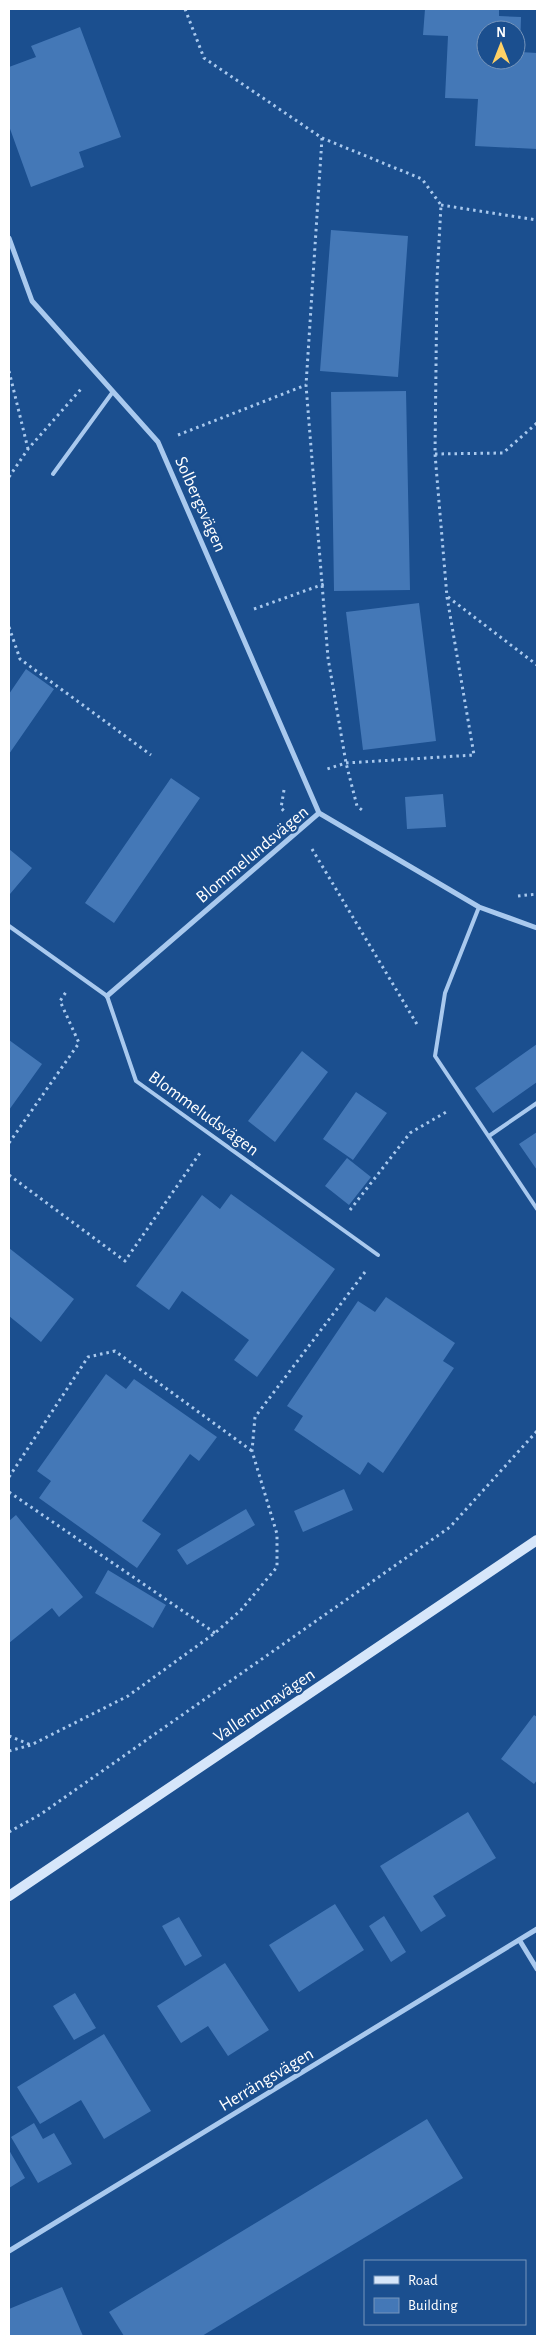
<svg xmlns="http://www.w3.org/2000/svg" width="546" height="2345" font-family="'Alegreya Sans',sans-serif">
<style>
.building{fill:#4478b7;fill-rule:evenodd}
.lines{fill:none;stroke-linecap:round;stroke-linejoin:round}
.path{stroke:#a9c9ee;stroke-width:3;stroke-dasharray:2.5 4;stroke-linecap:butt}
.service{stroke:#a9c9ee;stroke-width:4}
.minor{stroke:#a9c9ee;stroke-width:5}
.secondary{stroke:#d6e6fa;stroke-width:10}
.labels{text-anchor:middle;stroke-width:4.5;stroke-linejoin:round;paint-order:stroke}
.street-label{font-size:18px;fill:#fff;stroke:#1b4f8f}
</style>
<rect width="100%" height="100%" fill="#1b4f8f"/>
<path class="building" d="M 425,9 L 499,9 L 499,16 L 521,17 L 520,52 L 537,53 L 537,149 L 475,146 L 478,99 L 445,98 L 448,36 L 423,35 ZM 486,30 L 516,30 L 516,60 L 486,60 Z
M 80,27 L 121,137 L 79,152 L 84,167 L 31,187 L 9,126 L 9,67 L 36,57 L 31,46 Z
M 331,230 L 408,236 L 398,377 L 320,371 Z
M 406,391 L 410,590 L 334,591 L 331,392 Z
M 419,603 L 436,741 L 363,750 L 346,612 Z
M 26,669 L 54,689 L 9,754 L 9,694 Z
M 171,778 L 200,798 L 114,923 L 85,903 Z
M 443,794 L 446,827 L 407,829 L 405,797 Z
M 9,849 L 32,868 L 10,894 L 9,893 Z
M 9,1040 L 42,1064 L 9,1110 Z
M 537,1044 L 537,1082 L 493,1113 L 475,1088 Z
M 302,1051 L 328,1072 L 275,1142 L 248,1121 Z
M 356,1092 L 387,1113 L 353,1160 L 323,1139 Z
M 537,1132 L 537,1170 L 519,1144 Z
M 347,1158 L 371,1177 L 349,1205 L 325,1186 Z
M 231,1194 L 335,1269 L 257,1377 L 234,1360 L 249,1340 L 182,1291 L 169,1310 L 136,1286 L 202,1195 L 220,1209 Z
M 9,1248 L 74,1299 L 41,1342 L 9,1316 Z
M 386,1297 L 455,1343 L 443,1361 L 454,1368 L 383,1473 L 368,1462 L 360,1475 L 294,1430 L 303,1416 L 287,1406 L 358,1301 L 375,1312 Z
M 106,1374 L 126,1389 L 134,1379 L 217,1437 L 199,1461 L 190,1454 L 142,1521 L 161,1534 L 137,1568 L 39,1498 L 51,1481 L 37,1471 Z
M 344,1489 L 353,1510 L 303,1532 L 294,1511 Z
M 246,1509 L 255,1525 L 187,1565 L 177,1550 Z
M 16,1515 L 83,1597 L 59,1617 L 52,1608 L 9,1643 L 9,1521 Z
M 108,1570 L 166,1605 L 153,1628 L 95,1593 Z
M 534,1715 L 537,1717 L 537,1780 L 534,1784 L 501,1759 Z
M 468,1812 L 496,1858 L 433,1896 L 446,1916 L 421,1932 L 380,1866 Z
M 335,1904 L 364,1950 L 299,1992 L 269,1945 Z
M 384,1916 L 406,1952 L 391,1962 L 369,1926 Z
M 179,1917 L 202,1956 L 185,1966 L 162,1926 Z
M 225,1963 L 269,2030 L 228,2056 L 208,2026 L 181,2043 L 157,2006 Z
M 75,1993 L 96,2028 L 74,2040 L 53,2006 Z
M 104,2034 L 151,2111 L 104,2139 L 81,2100 L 40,2124 L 17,2087 Z
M 427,2119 L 463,2178 L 202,2336 L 124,2336 L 109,2312 Z
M 34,2123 L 43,2139 L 54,2133 L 72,2164 L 38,2183 L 11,2137 Z
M 9,2150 L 25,2178 L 9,2188 Z
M 62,2287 L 83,2336 L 9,2336 L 9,2309 Z"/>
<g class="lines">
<path class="path" d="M 185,9 L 204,58 L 322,138 L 422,179 L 441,205 L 437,279 L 435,454 L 447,597 L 474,755 L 346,763 L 324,770
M 322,138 L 306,385 L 328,658 L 346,763 L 357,806 L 362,810
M 441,205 L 537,220
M 9,371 L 28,449
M 178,435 L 306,385
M 435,454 L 503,453 L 537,423
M 9,477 L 28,449 L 81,389
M 448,597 L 537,665
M 254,609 L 324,584
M 9,627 L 20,659 L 151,755
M 284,790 L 281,808 L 285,812
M 312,849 L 418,1026
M 518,896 L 537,894
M 9,1143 L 79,1043 L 60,1001 L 66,992
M 9,1175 L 125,1261 L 200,1153
M 350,1210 L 410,1133 L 448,1111
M 9,1477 L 88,1357 L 115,1351 L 252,1451
M 9,1492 L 215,1633
M 9,1736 L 31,1745
M 9,1751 L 31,1745 L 128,1696 L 215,1633 L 241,1610 L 277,1567 L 277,1534 L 252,1451 L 255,1417 L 365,1272
M 9,1832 L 41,1814 L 450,1527 L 537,1431"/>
<path class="service" d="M 53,474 L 112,393
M 479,907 L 445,993 L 435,1056 L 537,1209
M 9,926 L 107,996 L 136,1081 L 378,1255
M 489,1136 L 537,1103"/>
<path class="minor" d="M 9,238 L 32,301 L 158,442 L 319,813
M 319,813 L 479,907 L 537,928
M 107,996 L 319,813
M 520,1941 L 537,1969
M 9,2251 L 537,1929"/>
<path class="secondary" d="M 9,1896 L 537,1540"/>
</g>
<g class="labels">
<g class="street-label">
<text transform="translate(201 504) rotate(66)" y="6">Solbergsvägen</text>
<text transform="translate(252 854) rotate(-40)" y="6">Blommelundsvägen</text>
<text transform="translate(204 1113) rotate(36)" y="6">Blommeludsvägen</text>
<text transform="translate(264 1705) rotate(-34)" y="6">Vallentunavägen</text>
<text transform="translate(266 2079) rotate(-31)" y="6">Herrängsvägen</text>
</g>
</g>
<rect width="546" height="2345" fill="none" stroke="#ffffff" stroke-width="20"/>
<rect x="364" y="2260" width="162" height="65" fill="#1b4f8f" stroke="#7695bc"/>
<rect x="374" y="2276" width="25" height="8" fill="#d6e6fa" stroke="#7695bc"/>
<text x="408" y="2285" font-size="15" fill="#ffffff">Road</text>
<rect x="374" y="2298" width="25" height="15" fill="#4478b7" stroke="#7695bc"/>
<text x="408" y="2310" font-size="15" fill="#ffffff">Building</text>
<g transform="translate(501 45)"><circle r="24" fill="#1b4f8f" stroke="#7695bc"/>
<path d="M0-4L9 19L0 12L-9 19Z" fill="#ffd166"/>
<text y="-8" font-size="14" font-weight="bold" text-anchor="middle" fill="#ffffff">N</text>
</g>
</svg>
